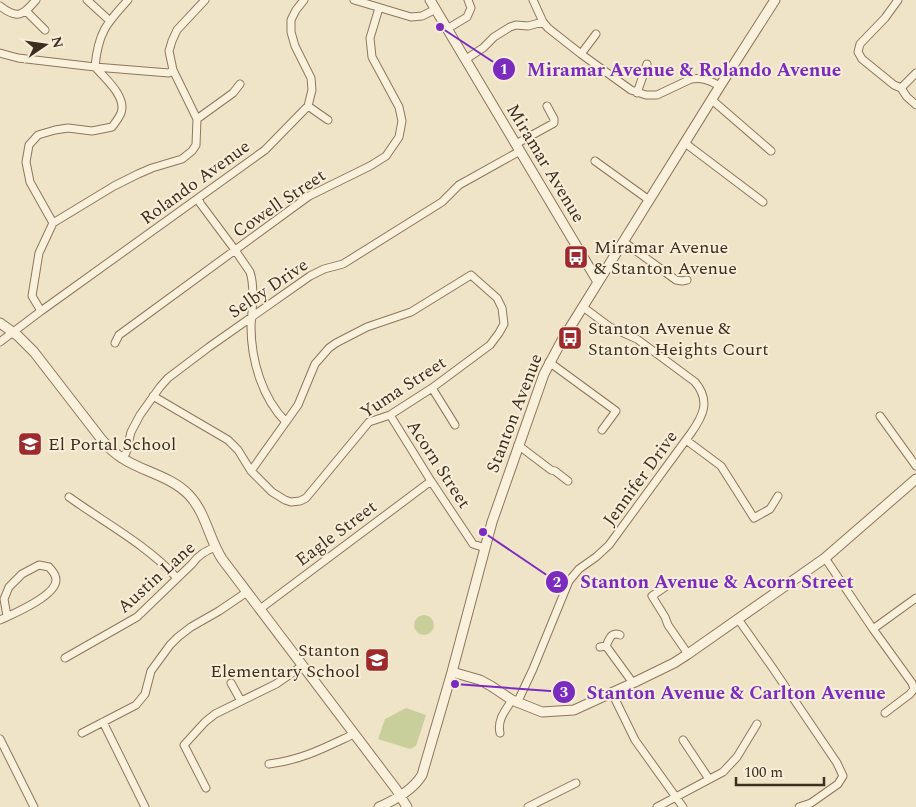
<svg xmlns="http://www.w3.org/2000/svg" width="916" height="807" font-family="Spectral,serif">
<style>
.green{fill:#c9cf9b}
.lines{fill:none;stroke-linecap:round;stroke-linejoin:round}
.minor-casing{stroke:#8d765c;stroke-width:9}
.tertiary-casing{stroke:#8d765c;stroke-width:11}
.minor{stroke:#faf1dc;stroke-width:7}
.tertiary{stroke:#faf1dc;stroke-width:9}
.labels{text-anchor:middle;stroke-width:4;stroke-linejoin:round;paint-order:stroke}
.street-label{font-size:18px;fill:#3d2e20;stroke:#f7eed8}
.poi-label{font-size:18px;fill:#3d2e20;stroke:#f7eed8;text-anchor:start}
.leader{fill:none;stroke:#7b2cbf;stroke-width:2}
.callout-dot{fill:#7b2cbf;stroke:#f7eed8;stroke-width:2}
.mark-label{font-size:15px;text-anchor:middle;font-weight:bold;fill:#fff}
.callout-label{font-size:19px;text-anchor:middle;font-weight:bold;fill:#7b2cbf;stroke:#f7eed8;stroke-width:4;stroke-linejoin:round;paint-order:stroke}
</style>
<rect width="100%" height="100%" fill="#f0e4c8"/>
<path class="green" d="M414 625a10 10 0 1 1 20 0a10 10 0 1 1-20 0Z
M 406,708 L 426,715 L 416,746 L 410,749 L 378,739 L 385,719 Z"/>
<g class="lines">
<defs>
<path id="minor" d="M 87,0 L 110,21
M 354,0 L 411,17 L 422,16 L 436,9
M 533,0 L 543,22 L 548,28 L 581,54 L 631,90 L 646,95 L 657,95 L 691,79 C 703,77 710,81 720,86
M 898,0 L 885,18 L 860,44 L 858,52 L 862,59 L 894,85 L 901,88 L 907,97 L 916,105
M 0,6 C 18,20 23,15 36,0
M 26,11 L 45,30
M 447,29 L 467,17 L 471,8 L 468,0
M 0,53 L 18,58 L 95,67 L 169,73 L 173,70
M 581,54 L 596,34
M 466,59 L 483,48 L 494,37 L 510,27 L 516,25 L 528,26 L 543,22
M 901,88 L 916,73
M 637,93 L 647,64
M 712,100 L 771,151
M 308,106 L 328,120
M 197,119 L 233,93 L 240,84
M 685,143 L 763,202
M 516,144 L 554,123 L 554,119 L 547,106
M 595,161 L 649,200
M 199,198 L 200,203 L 235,250 L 250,272 C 255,287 252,310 251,326 C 251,360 262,398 286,422
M 53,223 L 30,182 L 26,162 L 29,145 L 38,135 L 55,130 L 68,128 L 92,131 L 112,127 C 115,123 119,118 121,113 C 127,97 105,78 95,67 C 98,33 106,24 128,0
M 624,242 L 676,280 L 682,281 L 687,280
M 41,311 L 32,296 L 39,253 L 53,223 L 114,186 L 138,174 L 152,168 L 182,159 L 192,151 L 196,145 L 197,119 L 173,70 L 169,51 L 172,41 L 177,30 L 205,0
M 0,342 L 41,311 L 265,150 L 308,106 L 312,90 L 311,78 L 295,46 L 291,32 L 291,20 L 296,10 L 304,0
M 115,343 L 119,335 L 309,196 L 370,166 L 386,156 L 399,137 L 402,121 L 399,107 L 372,57 L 370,38 L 379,8
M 549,362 L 616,411 L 602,430
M 432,388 L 455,425
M 153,396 L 228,440 L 238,450 L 251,471 L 272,492 L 285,500 L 291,502 L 300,501 L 306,498 L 369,422 L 390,415 L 432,388 L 490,345 L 499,333 L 504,324 L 502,308 L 497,298 L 471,275 L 411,312 L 367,327 L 336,343 L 329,348 L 315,364 L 298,405 L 251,471
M 390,415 L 431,481 L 473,544 L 485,548
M 880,416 L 916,466
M 686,440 L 721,466 L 754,518 L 770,509 L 778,496
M 518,445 L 551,470 L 555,471 L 568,481
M 121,458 L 126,453 L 131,432 L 140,415 L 160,387 L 168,378 L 209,347 L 310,276 L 324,269 L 343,264 L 442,202 L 459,185 L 520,151
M 69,497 C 105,523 147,545 177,578
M 825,558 L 873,629 L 912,683 L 914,689 L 910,694 L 885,713
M 665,587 L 652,596 L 665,617 L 668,625 L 688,654
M 260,609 L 431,481
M 738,619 L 772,667 L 837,763 L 843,776 L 838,784 L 811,803 L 799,807
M 0,620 C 13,614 56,596 56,580 C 56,574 52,571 49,567 L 39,565 L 22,574 L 9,587 L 4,599 L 7,616
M 873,629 L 916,598
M 606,646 L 633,683
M 600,647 L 606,646 C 609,640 611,631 620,635
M 65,658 L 137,617 L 192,564 C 198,555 206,551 215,547
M 231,683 L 241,701
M 612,693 L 635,740 L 683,807
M 517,703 L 533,669 L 569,581 L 579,569 L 596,557 L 609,545 L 691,433 C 703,416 711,401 695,382 L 637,339 L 610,327 L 583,307
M 103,722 L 145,807
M 82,733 L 136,705 L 145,694 L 151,671 L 170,645 L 178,637 L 191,627 L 219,611 L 247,592
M 500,733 C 497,720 505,711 512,700
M 0,739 L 34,807
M 683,740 L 709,779
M 269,764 C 302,760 324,748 354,734
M 206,788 L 184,745 L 205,722 L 215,714 L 276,684 L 302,666
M 528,807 L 576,783
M 657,807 L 723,772 L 737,757 L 757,724"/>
<path id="tertiary" d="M 430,0 L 598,282
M 0,323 L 18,336 L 34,352 L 102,440 C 108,447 114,453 122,458 C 143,472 171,476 189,495 C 206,513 209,539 222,559 L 396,789 L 407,807
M 452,672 L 480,680 L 491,686 L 512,700 L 542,712 L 574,710 L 633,683 L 674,663 L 688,654 L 825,558 L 916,479
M 379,807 C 395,800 413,790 422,775 L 452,672 L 492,522 L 544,374 L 561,342 L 720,86 L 775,0"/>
</defs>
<use href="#minor" class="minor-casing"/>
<use href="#tertiary" class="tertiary-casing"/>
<use href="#minor" class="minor"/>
<use href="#tertiary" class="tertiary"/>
</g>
<defs>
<symbol id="bus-square" viewBox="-11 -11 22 22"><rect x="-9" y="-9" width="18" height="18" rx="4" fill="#9e2a2b" stroke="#f7eed8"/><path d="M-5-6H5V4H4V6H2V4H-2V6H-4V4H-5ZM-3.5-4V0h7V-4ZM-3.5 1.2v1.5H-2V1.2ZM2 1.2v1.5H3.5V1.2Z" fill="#fff"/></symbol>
<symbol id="school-square" viewBox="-11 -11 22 22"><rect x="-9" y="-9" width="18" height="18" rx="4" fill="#9e2a2b" stroke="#f7eed8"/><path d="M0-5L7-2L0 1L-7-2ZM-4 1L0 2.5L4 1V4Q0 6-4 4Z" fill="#fff"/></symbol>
</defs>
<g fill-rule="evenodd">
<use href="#bus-square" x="562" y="243" width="28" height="28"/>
<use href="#bus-square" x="556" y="324" width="28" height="28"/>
<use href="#school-square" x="16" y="430" width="28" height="28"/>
<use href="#school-square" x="363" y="646" width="28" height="28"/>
</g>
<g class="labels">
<g class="street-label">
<text transform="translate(546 163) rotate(59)" y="6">Miramar Avenue</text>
<text transform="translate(195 182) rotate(-36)" y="6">Rolando Avenue</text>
<text transform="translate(279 203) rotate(-34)" y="6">Cowell Street</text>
<text transform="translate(268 288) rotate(-34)" y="6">Selby Drive</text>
<text transform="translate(403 387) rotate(-33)" y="6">Yuma Street</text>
<text transform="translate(514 413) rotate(-69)" y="6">Stanton Avenue</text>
<text transform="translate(439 464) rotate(57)" y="6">Acorn Street</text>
<text transform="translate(640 478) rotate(-54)" y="6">Jennifer Drive</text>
<text transform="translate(336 533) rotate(-37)" y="6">Eagle Street</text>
<text transform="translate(156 577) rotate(-42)" y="6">Austin Lane</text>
</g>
<g class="poi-label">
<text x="594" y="253">Miramar Avenue<tspan x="594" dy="21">&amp; Stanton Avenue</tspan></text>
<text x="588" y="334">Stanton Avenue &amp;<tspan x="588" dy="21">Stanton Heights Court</tspan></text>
<text x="48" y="450">El Portal School</text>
<text x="360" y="656" text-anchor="end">Stanton<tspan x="360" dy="21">Elementary School</tspan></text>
</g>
</g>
<path class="leader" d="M440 27L504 69M483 532L557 582M455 684L564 692"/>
<g class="callout-dot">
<circle cx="440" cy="27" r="5"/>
<circle cx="483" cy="532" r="5"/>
<circle cx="455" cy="684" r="5"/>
<circle cx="504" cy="69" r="12"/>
<circle cx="557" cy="582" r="12"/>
<circle cx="564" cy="692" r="12"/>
</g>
<g class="mark-label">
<text x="504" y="74">1</text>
<text x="557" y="587">2</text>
<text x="564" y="697">3</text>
</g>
<g class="callout-label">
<text x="684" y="76">Miramar Avenue &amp; Rolando Avenue</text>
<text x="717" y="588">Stanton Avenue &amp; Acorn Street</text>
<text x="736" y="699">Stanton Avenue &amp; Carlton Avenue</text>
</g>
<g transform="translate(45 45) rotate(77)" stroke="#f7eed8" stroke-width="4" paint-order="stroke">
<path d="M0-4L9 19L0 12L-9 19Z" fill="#3d2e20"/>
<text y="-8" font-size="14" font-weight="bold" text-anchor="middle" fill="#3d2e20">N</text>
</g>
<path d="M736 777v8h88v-8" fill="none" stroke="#3d2e20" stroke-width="2.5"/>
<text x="744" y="777" font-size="15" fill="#3d2e20" stroke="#f7eed8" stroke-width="4" paint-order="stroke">100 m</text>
</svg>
